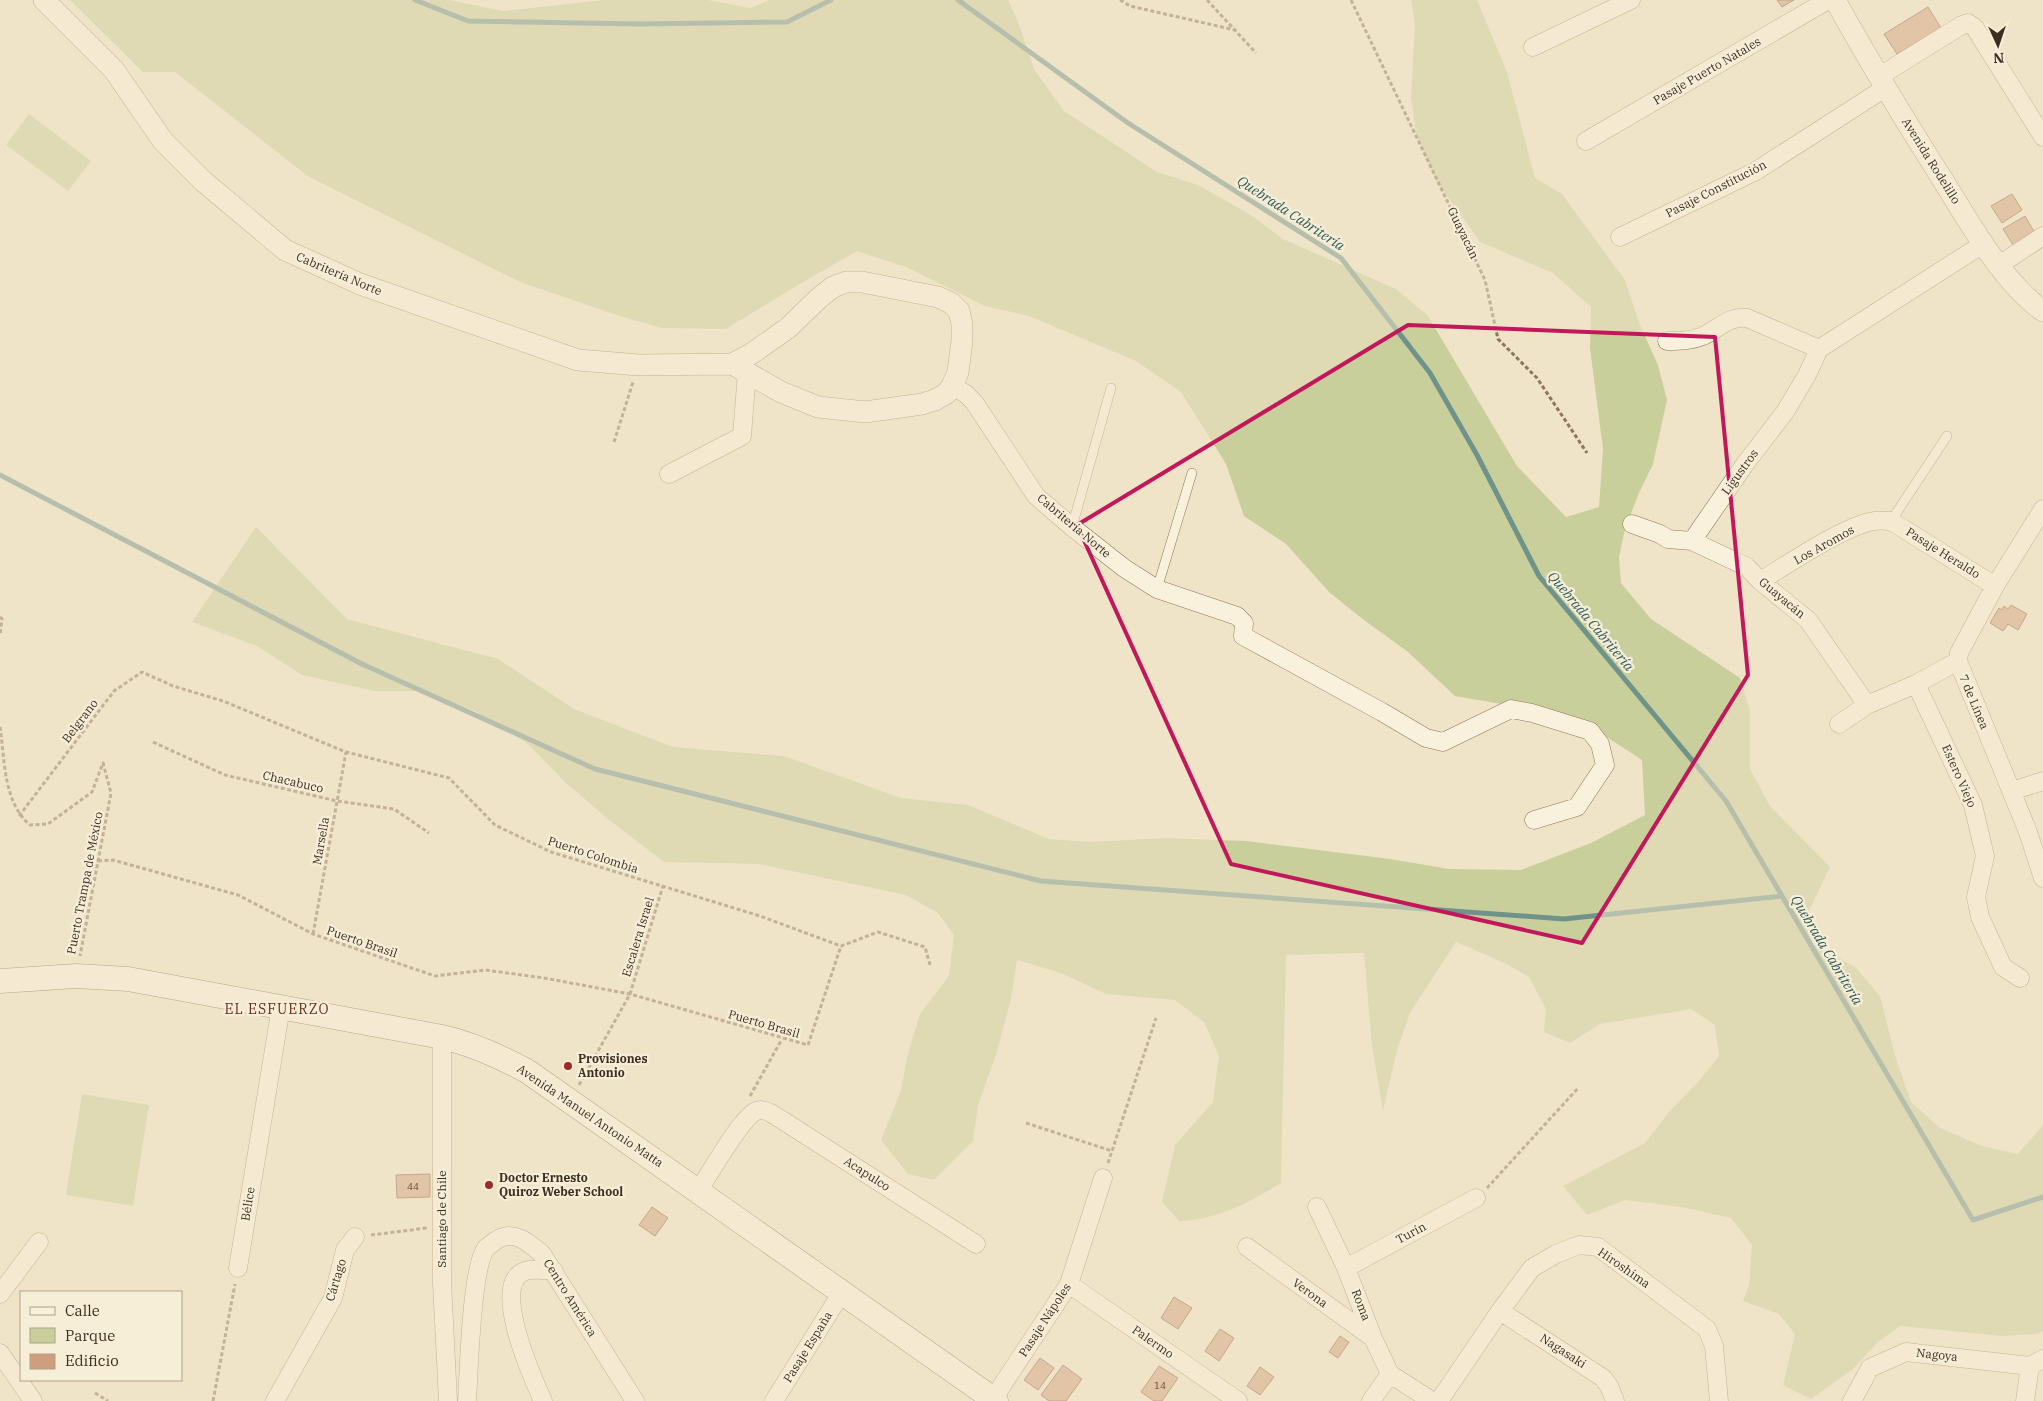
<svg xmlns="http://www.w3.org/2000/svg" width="2043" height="1401" font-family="'IBM Plex Serif',serif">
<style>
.green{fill:#c9cf9b}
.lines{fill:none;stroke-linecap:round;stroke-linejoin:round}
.stream{stroke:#6f938a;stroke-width:5}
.building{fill:#cf9f7d;stroke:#8d5f41}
.service-casing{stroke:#8d765c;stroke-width:10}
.minor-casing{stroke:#8d765c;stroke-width:19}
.tertiary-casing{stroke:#8d765c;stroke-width:22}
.secondary-casing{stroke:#6f573f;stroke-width:25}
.path{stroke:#8d765c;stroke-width:3;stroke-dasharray:4 2.5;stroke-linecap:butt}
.service{stroke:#faf1dc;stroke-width:9}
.minor{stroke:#faf1dc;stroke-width:18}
.tertiary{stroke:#faf1dc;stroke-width:21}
.secondary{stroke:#faf1dc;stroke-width:24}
.marked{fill:none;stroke:#c2185b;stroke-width:4;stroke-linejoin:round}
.poi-dot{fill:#9e2a2b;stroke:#f7eed8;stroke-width:2}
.labels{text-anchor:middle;stroke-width:4.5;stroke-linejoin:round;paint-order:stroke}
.number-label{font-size:10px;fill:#624a37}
.street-label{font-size:12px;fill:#3d2e20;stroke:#f7eed8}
.poi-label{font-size:12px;font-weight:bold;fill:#3d2e20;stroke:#f7eed8;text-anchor:start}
.water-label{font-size:14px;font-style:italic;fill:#2f5d5a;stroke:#f7eed8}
.neighbourhood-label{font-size:14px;letter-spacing:1px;fill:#6b2e1e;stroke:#f7eed8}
</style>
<rect width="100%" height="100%" fill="#f0e4c8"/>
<path class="green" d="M 70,0 L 449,0 L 503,11 L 604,0 L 708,0 L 750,8 L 770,0 L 1008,0 L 1019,24 L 1034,69 L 1064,111 L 1157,172 L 1198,185 L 1251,215 L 1283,239 L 1396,289 L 1428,316 L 1517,466 L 1566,517 L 1599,507 L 1603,449 L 1590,348 L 1591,307 L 1553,273 L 1480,242 L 1436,180 L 1416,133 L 1411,98 L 1415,24 L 1411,0 L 1477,0 L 1507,72 L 1535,178 L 1562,194 L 1625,280 L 1640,325 L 1658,365 L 1667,400 L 1653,464 L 1639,493 L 1625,529 L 1619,557 L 1621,583 L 1651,619 L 1740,678 L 1750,711 L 1750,769 L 1770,806 L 1830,867 L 1804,921 L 1813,944 L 1855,967 L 1880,996 L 1896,1059 L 1911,1102 L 1940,1128 L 1982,1146 L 2018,1154 L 2043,1125 L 2043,1331 L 2038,1334 L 2002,1336 L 1900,1326 L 1878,1342 L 1853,1369 L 1811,1399 L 1783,1385 L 1795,1334 L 1779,1314 L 1743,1301 L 1749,1285 L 1752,1245 L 1731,1218 L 1681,1207 L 1625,1200 L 1587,1215 L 1563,1186 L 1645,1143 L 1669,1112 L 1698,1082 L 1719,1056 L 1715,1025 L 1691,1009 L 1600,1024 L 1570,1043 L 1544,1032 L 1546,1009 L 1529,977 L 1505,963 L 1456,942 L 1410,1013 L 1397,1050 L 1383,1111 L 1372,1046 L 1364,953 L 1286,955 L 1281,1183 C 1248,1203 1219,1219 1179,1221 L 1162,1202 L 1175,1145 L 1213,1102 L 1219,1056 L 1204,1022 L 1175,1000 L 1106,994 L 1061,973 L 1017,960 L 1011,999 L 996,1055 L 978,1105 L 973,1141 L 934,1180 L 908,1174 L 881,1140 L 901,1091 L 907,1057 L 920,1014 L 949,976 L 954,935 L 938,913 L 906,895 L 759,864 L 664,862 L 608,819 L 566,783 L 528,744 L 475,711 L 420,691 L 374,691 L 302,675 L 257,646 L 192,622 L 256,527 L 347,619 L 498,659 L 574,709 L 673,747 L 784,756 L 901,798 L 968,805 L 1049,839 L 1092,842 L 1164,838 L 1246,841 L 1390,859 L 1449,869 L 1521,870 L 1591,843 L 1645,815 L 1642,760 L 1576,717 L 1455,696 L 1408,652 L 1364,620 L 1330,593 L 1286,544 L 1244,516 L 1226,464 L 1181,392 L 1136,361 L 1029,316 L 985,306 L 906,267 L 857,251 L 793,288 L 726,329 L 662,328 L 623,317 L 520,282 L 309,177 L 175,72 L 143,72 Z
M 29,114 L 91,161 L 68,191 L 6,145 Z
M 82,1094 L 149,1105 L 133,1206 L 66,1195 Z"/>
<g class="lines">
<path class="stream" d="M 415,0 L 468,21 L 640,24 L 787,22 L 831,0
M 958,0 L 1128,123 L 1341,258 L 1430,373 L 1477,455 L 1539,576 L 1726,801 L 1973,1220 L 2043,1197
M 0,475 L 362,664 L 595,769 L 1041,881 L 1564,919 L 1782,896"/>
</g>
<path class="building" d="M 1777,0 L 1794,0 L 1782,7 Z
M 1928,7 L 1941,28 L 1897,54 L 1884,34 Z
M 2012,194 L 2022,210 L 2002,223 L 1991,206 Z
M 2025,216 L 2036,235 L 2015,248 L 2003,229 Z
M 2011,605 L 2027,614 L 2018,630 L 2008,624 L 2003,631 L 1990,623 L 1999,608 L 2002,610 L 2004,606 L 2008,609 Z
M 430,1174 L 430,1197 L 397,1198 L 396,1175 Z
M 652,1207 L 668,1218 L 655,1236 L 639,1225 Z
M 1174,1297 L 1192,1308 L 1178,1329 L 1161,1318 Z
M 1220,1329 L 1234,1338 L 1219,1361 L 1205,1351 Z
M 1340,1336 L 1349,1342 L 1338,1358 L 1329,1352 Z
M 1040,1358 L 1054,1368 L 1038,1390 L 1024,1380 Z
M 1063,1365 L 1082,1379 L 1066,1401 L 1049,1401 L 1041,1395 Z
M 1159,1366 L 1178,1378 L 1162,1401 L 1154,1401 L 1141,1392 Z
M 1260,1367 L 1274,1377 L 1260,1395 L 1247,1386 Z"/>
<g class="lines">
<defs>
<path id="service" d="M 1891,521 L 1947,436
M 1072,527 L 1111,388
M 1157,589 L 1192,473"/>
<path id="minor" d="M 1533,47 L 1631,0
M 1878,77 L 1962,25 L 1968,23 L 1975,28 L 2043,137
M 1586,141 L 1828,0
M 1620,237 L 1756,171 L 1885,88
M 1999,265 L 2043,236
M 1667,341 C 1680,341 1691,341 1703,336 C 1718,329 1728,316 1747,318 L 1819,349
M 952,386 L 966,394 L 974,402 L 1036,496 L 1072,527 L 1124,568 L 1157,589 L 1237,616 L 1244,623 L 1243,636 L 1382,712 L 1426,738 L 1443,742 L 1511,709 L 1532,713 L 1590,731 L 1600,744 L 1605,765 L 1577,807 L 1534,820
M 669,474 L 742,436 L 747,372
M 2043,509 L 1995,586 L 1959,653 L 1958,661 L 2028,832 L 2043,878
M 1632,524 L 1660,534 L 1668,539 L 1692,541 L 1745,464 L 1785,412 L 1807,375 L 1819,349 L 1983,244
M 1692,541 L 1747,567 L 1760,581 L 1808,620 L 1867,705
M 1760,581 C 1787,565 1847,524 1875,521 C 1880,520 1886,521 1891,521 L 1995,586
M 1916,684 L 1973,805 L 1985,856 L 1976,897 L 1980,917 L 2003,967 L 2020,978
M 1839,724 L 1867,705 L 1916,684 L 1958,661
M 2012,791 L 2043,781
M 442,1037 L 442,1282 L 448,1401
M 698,1191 C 710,1174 740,1119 756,1111 C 761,1109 767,1111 771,1113 L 976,1244
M 1317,1207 L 1346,1268 L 1373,1338 L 1390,1374
M 1247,1247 L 1373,1338
M 238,1268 L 281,1007
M 1346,1268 L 1476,1198
M 1069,1284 L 1238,1401
M 0,1294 L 39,1242
M 1500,1311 L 1603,1378 L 1609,1386 L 1615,1401
M 0,1353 L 33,1401
M 1390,1374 L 1432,1401
M 993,1399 L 1069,1284 L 1103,1178
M 275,1401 L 333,1298 L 345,1250 L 355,1237
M 467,1401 C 469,1372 471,1268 486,1248 C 488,1246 493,1243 495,1241 C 513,1228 529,1243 542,1254 L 635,1401
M 543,1401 C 533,1379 491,1286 523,1272 C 532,1268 544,1270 554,1271
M 774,1401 L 842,1292
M 1371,1401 L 1390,1374
M 1439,1401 L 1500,1311 L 1532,1268 L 1556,1254 L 1579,1245 L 1598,1247 L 1707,1329 L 1714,1346 L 1719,1401
M 1852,1401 L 1870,1368 L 1906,1352 L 2030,1366 L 2043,1359
M 2025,1401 L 2030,1366"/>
<path id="tertiary" d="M 44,0 L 114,70 L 163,141 L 203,181 L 285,250 L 360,284 L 578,360 L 639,365 L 732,364 L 751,354 L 788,328 L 819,298 L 833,287 L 846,282 L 862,282 L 938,297 L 951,303 L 959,311 L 962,324 L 962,341 L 958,372 L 952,386 L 947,393 L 935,400 L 922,404 L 865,412 L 818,407 L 781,392 L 732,364
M 1835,0 C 1870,63 1907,124 1946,185 C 1971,226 2004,283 2043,311"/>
<path id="secondary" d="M 0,981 L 76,976 L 128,979 L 442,1037 C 473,1044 499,1056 527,1071 L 996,1401"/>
</defs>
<use href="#service" class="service-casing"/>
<use href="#minor" class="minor-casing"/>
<use href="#tertiary" class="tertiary-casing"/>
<use href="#secondary" class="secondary-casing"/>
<path class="path" d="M 1120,0 L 1130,6 L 1235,30
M 1207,0 L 1256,53
M 1351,0 L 1485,280 L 1498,339 L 1537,378 L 1587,453
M 614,442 L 633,382
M 0,617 L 2,619 L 0,635
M 0,727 C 5,760 3,802 30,825 L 48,824 L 92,792 L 103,763 L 111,793 L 80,956
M 153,742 L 225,775 L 337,801 L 394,809 L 429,833
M 19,816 L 114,691 L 142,672 L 173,686 L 223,701 L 346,752 L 449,778 L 495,825 L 551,852 L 760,916 L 841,946 L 878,932 L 925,947 L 930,965
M 98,861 L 113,860 L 238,895 L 313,934 L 435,976 L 485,970 L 544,978 L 630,994 L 808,1045 L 841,946
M 313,934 L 346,752
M 579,1085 L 630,994 L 663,886
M 750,1096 L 782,1039
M 1026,1123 L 1112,1151
M 1108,1163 L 1156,1018
M 1487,1188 L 1579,1087
M 371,1235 L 427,1228
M 95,1393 L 108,1401
M 213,1401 L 235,1284"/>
<use href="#service" class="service"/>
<use href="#minor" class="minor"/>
<use href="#tertiary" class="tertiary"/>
<use href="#secondary" class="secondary"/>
</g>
<path d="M0 0H2043V1401H0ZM 1408,325 L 1715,337 L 1748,675 L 1582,943 L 1231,864 L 1077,525 Z" fill="#f0e4c8" fill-opacity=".55" fill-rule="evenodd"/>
<path class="marked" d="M 1408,325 L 1715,337 L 1748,675 L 1582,943 L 1231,864 L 1077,525 Z"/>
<g class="poi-dot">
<circle cx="568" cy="1066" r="5"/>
<circle cx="489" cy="1185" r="5"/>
</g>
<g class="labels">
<g class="number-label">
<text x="413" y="1190">44</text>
<text x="1160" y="1389">14</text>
</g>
<g class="street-label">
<text transform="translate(1707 71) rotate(-30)" y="4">Pasaje Puerto Natales</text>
<text transform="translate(1931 161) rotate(58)" y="4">Avenida Rodelillo</text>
<text transform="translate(1716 189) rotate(-27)" y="4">Pasaje Constitución</text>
<text transform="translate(1463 233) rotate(64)" y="4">Guayacán</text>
<text transform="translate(339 274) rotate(23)" y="4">Cabritería Norte</text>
<text transform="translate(1740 472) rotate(-54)" y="4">Ligustros</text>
<text transform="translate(1074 526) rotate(40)" y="4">Cabritería Norte</text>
<text transform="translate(1824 545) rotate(-29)" y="4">Los Aromos</text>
<text transform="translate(1943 553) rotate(32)" y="4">Pasaje Heraldo</text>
<text transform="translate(1782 598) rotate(40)" y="4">Guayacán</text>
<text transform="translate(1974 702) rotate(67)" y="4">7 de Línea</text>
<text transform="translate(80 721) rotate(-53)" y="4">Belgrano</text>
<text transform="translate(1959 776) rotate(66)" y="4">Estero Viejo</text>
<text transform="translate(293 782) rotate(13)" y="4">Chacabuco</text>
<text transform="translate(321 841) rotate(-80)" y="4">Marsella</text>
<text transform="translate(593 855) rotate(18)" y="4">Puerto Colombia</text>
<text transform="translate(85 883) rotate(-79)" y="4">Puerto Trampa de México</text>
<text transform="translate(638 937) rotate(-73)" y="4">Escalera Israel</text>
<text transform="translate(362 942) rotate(19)" y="4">Puerto Brasil</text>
<text transform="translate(764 1024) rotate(16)" y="4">Puerto Brasil</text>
<text transform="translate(590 1116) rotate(34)" y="4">Avenida Manuel Antonio Matta</text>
<text transform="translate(867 1174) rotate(33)" y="4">Acapulco</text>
<text transform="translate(248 1204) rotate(-81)" y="4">Bélice</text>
<text transform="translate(442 1219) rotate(-90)" y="4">Santiago de Chile</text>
<text transform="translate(1411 1233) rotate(-28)" y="4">Turín</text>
<text transform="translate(1624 1268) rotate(35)" y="4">Hiroshima</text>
<text transform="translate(336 1280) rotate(-73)" y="4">Cártago</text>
<text transform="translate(1310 1293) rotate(36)" y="4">Verona</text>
<text transform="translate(570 1298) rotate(58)" y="4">Centro América</text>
<text transform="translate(1361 1305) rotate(69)" y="4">Roma</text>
<text transform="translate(1045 1320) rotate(-57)" y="4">Pasaje Nápoles</text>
<text transform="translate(1153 1342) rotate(35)" y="4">Palermo</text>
<text transform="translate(808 1347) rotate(-58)" y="4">Pasaje España</text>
<text transform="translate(1563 1351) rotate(33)" y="4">Nagasaki</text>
<text transform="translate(1937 1355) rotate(6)" y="4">Nagoya</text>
</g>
<g class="poi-label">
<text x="578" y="1063">Provisiones<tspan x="578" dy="14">Antonio</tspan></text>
<text x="499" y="1182">Doctor Ernesto<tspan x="499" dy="14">Quiroz Weber School</tspan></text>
</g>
<g class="water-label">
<text transform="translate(1291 213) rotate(33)" y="5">Quebrada Cabritería</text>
<text transform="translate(1591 621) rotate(50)" y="5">Quebrada Cabritería</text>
<text transform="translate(1827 950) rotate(59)" y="5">Quebrada Cabritería</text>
</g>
<g class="neighbourhood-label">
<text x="277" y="1014">EL ESFUERZO</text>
</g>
</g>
<rect x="20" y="1291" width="162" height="90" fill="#f7eed8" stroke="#ada18e"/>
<rect x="30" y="1307" width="25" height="8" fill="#faf1dc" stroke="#ada18e"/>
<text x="65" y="1316" font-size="15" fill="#3d2e20">Calle</text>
<rect x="30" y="1328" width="25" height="15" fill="#c9cf9b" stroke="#ada18e"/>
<text x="65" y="1341" font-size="15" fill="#3d2e20">Parque</text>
<rect x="30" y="1354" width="25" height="15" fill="#cf9f7d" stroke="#ada18e"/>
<text x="65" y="1366" font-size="15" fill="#3d2e20">Edificio</text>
<g transform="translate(1998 45) rotate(177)" stroke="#f7eed8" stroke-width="4" paint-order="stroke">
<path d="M0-4L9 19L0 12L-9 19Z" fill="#3d2e20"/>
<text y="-8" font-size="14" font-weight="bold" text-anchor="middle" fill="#3d2e20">N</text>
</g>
</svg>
